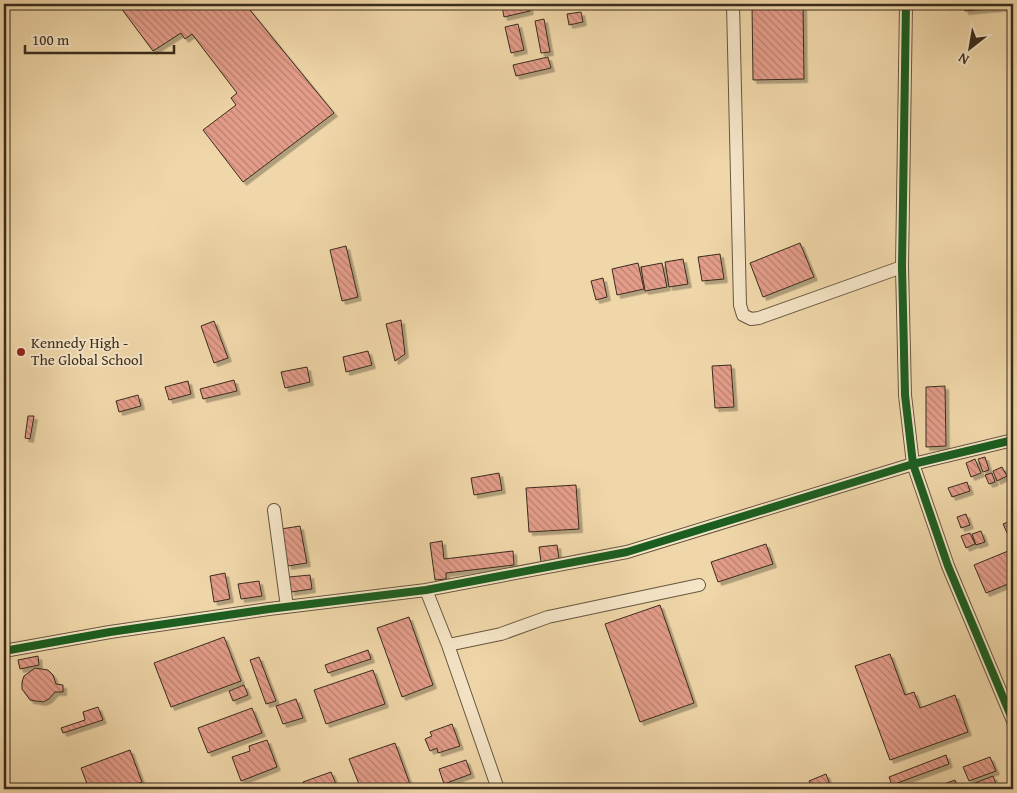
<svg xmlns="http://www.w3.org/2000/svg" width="1017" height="793" font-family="'Gentium Book Plus',serif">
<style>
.building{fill:url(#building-back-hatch);stroke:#392c1d;filter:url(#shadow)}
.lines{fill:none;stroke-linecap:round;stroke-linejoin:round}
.minor-casing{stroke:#675740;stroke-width:14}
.minor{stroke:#f5e5c7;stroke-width:12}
.cycleway-casing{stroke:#f5e5c7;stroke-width:11}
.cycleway{stroke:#1b5e20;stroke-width:8}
.poi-dot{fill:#8f2418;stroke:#f5e5c7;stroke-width:2}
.labels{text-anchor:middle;stroke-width:4;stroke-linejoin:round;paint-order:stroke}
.poi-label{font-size:15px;fill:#392c1d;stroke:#f5e5c7;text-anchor:start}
</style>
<defs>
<pattern id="building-back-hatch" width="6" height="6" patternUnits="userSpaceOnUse" patternTransform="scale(1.25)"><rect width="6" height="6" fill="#e49d8a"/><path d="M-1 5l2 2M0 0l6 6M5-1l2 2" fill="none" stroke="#ba8070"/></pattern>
<filter id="shadow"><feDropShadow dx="3.5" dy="3.5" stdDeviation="0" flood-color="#0004"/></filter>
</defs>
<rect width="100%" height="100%" fill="#f0d7a9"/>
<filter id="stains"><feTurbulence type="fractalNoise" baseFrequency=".004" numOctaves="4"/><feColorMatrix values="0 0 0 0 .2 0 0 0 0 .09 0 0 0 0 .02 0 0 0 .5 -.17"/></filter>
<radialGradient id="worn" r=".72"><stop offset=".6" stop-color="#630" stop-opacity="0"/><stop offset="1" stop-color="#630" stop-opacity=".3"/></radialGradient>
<path class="building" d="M 118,4 L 245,4 L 334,113 L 243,182 L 203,130 L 236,105 L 231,98 L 237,93 L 192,34 L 185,39 L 181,33 L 153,51 Z
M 512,4 L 528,4 L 530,11 L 504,17 L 502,6 Z
M 752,4 L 803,4 L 804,79 L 753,80 Z
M 964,4 L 1009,4 L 1009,7 L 965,11 Z
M 581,12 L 583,22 L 569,25 L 567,14 Z
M 544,19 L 550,52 L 541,53 L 535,21 Z
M 518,24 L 524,50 L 511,53 L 505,27 Z
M 548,57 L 551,68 L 516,76 L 513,65 Z
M 800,243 L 814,277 L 763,297 L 750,263 Z
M 346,246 L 358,297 L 342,301 L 330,250 Z
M 720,254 L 724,279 L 702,281 L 698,257 Z
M 683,259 L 688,284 L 669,287 L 665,262 Z
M 638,263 L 644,289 L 617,295 L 612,269 Z
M 662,263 L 667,287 L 645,291 L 641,267 Z
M 603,278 L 607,297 L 596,300 L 591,281 Z
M 401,320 L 405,354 L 395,361 L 386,324 Z
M 214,321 L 228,358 L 214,363 L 201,326 Z
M 368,351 L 372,365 L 346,372 L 343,357 Z
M 731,365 L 734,407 L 715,408 L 712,366 Z
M 307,367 L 310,382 L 285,388 L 281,372 Z
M 234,380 L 237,391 L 203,399 L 200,389 Z
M 188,381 L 191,394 L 169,400 L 165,387 Z
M 945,386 L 946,446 L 926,447 L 926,387 Z
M 138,395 L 141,406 L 119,412 L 116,401 Z
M 28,416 L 34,416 L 30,439 L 25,438 Z
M 985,457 L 989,470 L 983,472 L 978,459 Z
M 975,459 L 981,473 L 971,477 L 966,463 Z
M 1002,467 L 1007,476 L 997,481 L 993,471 Z
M 499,473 L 502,490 L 474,495 L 471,478 Z
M 992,473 L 995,482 L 989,484 L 985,475 Z
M 967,482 L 970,491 L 952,497 L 948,488 Z
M 576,485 L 579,529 L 529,532 L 526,488 Z
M 966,514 L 970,525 L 961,528 L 957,517 Z
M 1013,520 L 1013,533 L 1008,535 L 1003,524 Z
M 300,526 L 307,563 L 288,566 L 281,529 Z
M 981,531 L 985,542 L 976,545 L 972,534 Z
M 970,533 L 975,544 L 966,548 L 961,536 Z
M 442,541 L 444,559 L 513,551 L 514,565 L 446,573 L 446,579 L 435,580 L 430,543 Z
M 766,544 L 773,564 L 718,582 L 711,562 Z
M 557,545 L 559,559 L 541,562 L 539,547 Z
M 1013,549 L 1013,582 L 986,593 L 974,565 Z
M 225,573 L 230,599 L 214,602 L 210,576 Z
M 310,575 L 312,589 L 291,592 L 289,577 Z
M 259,581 L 262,596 L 241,599 L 238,584 Z
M 660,605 L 694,703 L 640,722 L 605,624 Z
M 409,617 L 433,685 L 402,697 L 377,628 Z
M 224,637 L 241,681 L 171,707 L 154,663 Z
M 368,650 L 371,659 L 328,673 L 325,665 Z
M 890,654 L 905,695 L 914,692 L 920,708 L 955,695 L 968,732 L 890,760 L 855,666 Z
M 38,656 L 39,665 L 20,669 L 18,660 Z
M 259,657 L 276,701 L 266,704 L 250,660 Z
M 35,668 L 48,670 L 53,675 L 56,684 L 63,685 L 63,692 L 55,692 L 49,699 L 43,702 L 30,700 L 22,689 L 22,682 L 24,676 Z
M 373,670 L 385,704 L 326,724 L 314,690 Z
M 244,685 L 248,695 L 233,701 L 229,691 Z
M 296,699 L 303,718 L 283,724 L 276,706 Z
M 98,707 L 103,720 L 63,733 L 61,728 L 85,720 L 83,712 Z
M 252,708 L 262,733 L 208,753 L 198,728 Z
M 452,724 L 460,746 L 438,753 L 437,748 L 430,751 L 425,739 L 432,736 L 430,732 Z
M 267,740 L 277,767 L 241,781 L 232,757 L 250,751 L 249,746 Z
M 395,743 L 411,787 L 405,789 L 361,789 L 349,759 Z
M 130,750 L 142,782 L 123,789 L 89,789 L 81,768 Z
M 946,755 L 949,764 L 892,785 L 889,777 Z
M 990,757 L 996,771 L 969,781 L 963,767 Z
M 466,760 L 471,774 L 444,784 L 439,769 Z
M 331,772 L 338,789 L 305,789 L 303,782 Z
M 826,774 L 830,785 L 813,789 L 809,781 Z
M 993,776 L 998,789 L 977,789 L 975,783 Z
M 955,780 L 959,789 L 930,789 Z
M 920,784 L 922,789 L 906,789 Z"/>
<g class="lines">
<defs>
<path id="minor" d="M 733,4 L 740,305 L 743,315 L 751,319 L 759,318 L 902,267
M 906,4 L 902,267 L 905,395 L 913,464 L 948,566 L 1013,721
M 274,510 L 287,607
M 426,590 L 448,645 L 498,789
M 448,645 L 501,634 L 548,617 L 699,585
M 4,651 L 110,632 L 269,609 L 426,590 L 627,552 L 913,464 L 1013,440"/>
</defs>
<use href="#minor" class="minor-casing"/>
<use href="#minor" class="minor"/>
<defs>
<path id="cycleway" d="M 906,4 L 902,267 L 905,395 L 913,464 L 948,566 L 1013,721
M 4,651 L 110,632 L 269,609 L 426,590 L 627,552 L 913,464 L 1013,440"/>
</defs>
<use href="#cycleway" class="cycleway-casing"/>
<use href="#cycleway" class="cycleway"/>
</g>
<circle class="poi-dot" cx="21" cy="352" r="5"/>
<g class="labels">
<g class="poi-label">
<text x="31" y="348">Kennedy High -<tspan x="31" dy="17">The Global School</tspan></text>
</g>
</g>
<rect width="1017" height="793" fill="none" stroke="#f0d7a9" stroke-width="20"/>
<rect x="5" y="5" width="1007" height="783" fill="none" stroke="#392c1d" stroke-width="2.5"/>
<rect x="10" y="10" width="997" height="773" fill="none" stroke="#392c1d"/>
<g transform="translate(970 48) rotate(211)" stroke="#f5e5c7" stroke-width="4" paint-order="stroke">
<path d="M0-4L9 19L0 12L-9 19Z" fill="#392c1d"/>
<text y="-8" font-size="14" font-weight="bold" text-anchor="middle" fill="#392c1d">N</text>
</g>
<path d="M25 45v8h149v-8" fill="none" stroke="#392c1d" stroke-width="2.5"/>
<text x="32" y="45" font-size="15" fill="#392c1d" stroke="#f5e5c7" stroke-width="4" paint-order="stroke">100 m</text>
<rect width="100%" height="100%" filter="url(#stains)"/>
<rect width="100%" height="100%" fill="url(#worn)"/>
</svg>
